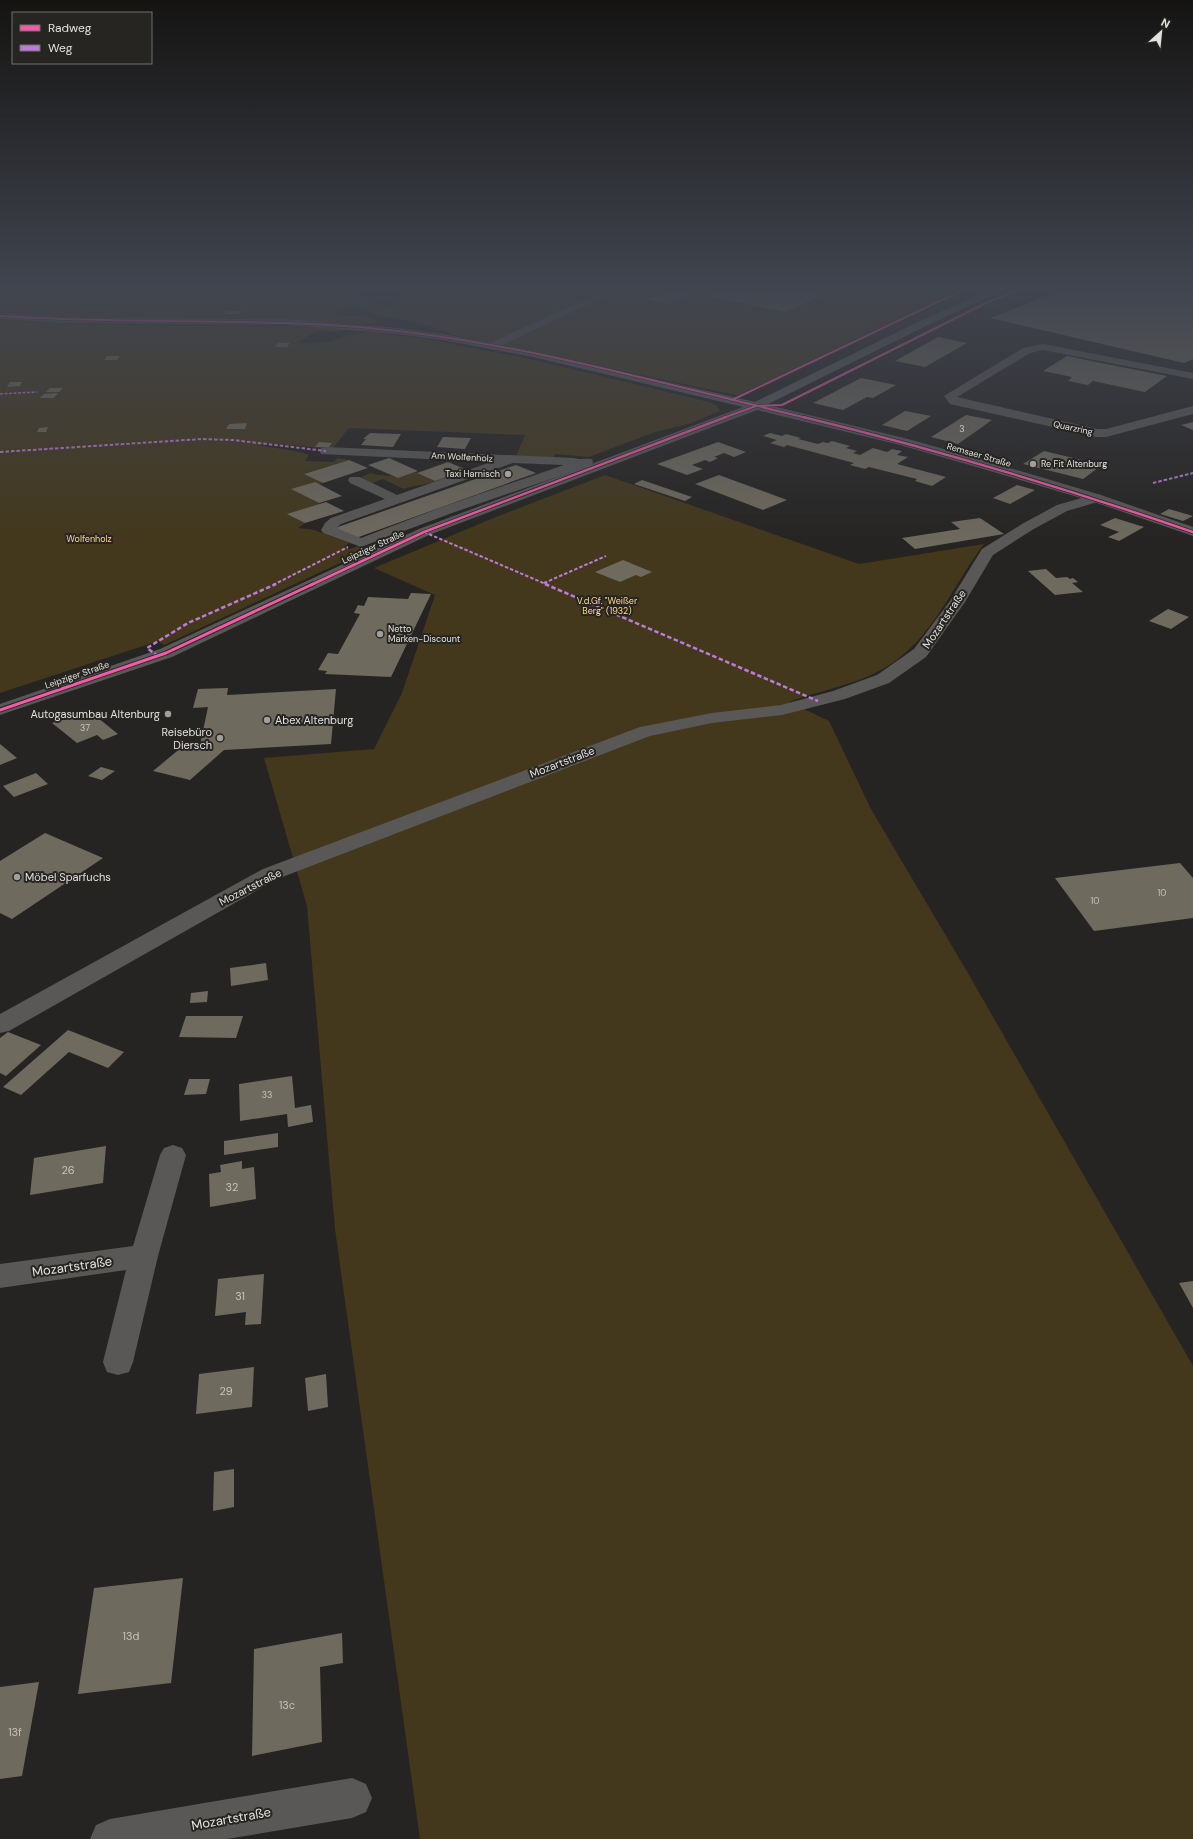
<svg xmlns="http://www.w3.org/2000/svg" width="1193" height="1839" font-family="'DM Sans',sans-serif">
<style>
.green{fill:#43381c}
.building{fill:#6f6a5e}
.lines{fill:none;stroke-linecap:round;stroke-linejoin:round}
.minor{fill:#595856;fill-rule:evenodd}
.tertiary{fill:#595856;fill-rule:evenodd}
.primary{fill:#5c5b5e;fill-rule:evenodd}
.quiet-far2{stroke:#bd7bd9;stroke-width:1.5;stroke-dasharray:3 1.5;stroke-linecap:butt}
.quiet-far1{stroke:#bd7bd9;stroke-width:2;stroke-dasharray:3.5 2;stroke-linecap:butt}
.quiet{stroke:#bd7bd9;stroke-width:2.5;stroke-dasharray:4.5 2.5;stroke-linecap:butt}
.cycleway-far2-casing{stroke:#272521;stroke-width:3}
.cycleway-far1-casing{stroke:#272521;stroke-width:4}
.cycleway-casing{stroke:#272521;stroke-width:5}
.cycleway-far2{stroke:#f35aa7;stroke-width:2}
.cycleway-far1{stroke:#f35aa7;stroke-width:2.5}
.cycleway{stroke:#f35aa7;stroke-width:3}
.poi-dot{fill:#a09f9c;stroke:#272521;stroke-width:1.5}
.labels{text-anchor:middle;stroke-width:4;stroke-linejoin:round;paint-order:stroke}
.far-street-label{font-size:9px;fill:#e2e1de;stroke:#272521}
.number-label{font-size:9px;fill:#c5c3be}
.far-poi-label{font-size:9px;fill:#e2e1de;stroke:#272521;text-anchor:start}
.far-park-label{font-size:9px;fill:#fcdb8b;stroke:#272521}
.street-label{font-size:11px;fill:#e2e1de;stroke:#272521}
.poi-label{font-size:11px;fill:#e2e1de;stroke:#272521;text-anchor:end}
.near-number-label{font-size:11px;fill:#c5c3be}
.near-street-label{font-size:13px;fill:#e2e1de;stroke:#272521}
</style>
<rect width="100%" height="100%" fill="#262422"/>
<path class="green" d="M 0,287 L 335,287 L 391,309 L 397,307 L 399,300 L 408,287 L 966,287 L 739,395 L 736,395 L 457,336 L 413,321 L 374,315 L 377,314 L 355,305 L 336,310 L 337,311 L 334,314 L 338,316 L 361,316 L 375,319 L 377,322 L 367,324 L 241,318 L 51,317 L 0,312 Z
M 0,320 C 115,328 230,323 345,329 L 338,332 L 316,331 L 297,343 L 328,342 L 349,335 L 369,332 L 420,338 L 529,359 L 709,402 L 717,406 L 720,411 L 691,423 L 655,432 L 589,457 L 555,454 L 553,458 L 516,456 L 525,435 L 349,428 L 332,449 L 266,443 L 259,445 L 300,452 L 309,455 L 305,461 L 334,462 L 337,458 L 349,460 L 305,473 L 323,483 L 319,484 L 314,482 L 292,489 L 320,504 L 288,514 L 305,523 L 298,528 L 314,530 L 349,543 L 344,547 L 350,549 L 358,546 L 368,550 L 164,645 L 158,641 L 0,693 Z
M 416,472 L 435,481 L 444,477 L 445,480 C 431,484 418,484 404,489 L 383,479 L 372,483 L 362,478 L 363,476 L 371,473 C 380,477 389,474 398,478 Z
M 605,475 L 859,564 L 984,544 C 952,586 933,639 886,667 C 856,685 821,690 789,702 L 829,721 L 871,809 L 969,975 L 1193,1366 L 1193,1839 L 420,1839 L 335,1229 L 307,906 L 264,758 L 374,749 L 402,693 L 435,595 L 374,568 L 496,517 Z"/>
<path class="building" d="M 681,287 L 802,287 L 830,292 L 785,312 L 694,293 L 668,304 L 648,299 Z
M 1091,287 L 1193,287 L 1193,359 L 1184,363 L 990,318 L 1065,289 L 1078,292 Z
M 227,311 L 242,311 L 239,314 L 224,314 Z
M 938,337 L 967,343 L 925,367 L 895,361 Z
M 278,343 L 290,343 L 287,347 L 275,347 Z
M 107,356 L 120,356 L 117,360 L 104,360 Z
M 1067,356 L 1086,360 L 1167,376 L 1145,392 L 1093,381 L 1088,385 L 1068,381 L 1072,377 L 1043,371 Z
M 861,378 L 896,385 L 873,398 L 867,397 L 843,410 L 813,403 Z
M 10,382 L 22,382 L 20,386 L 7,387 Z
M 50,388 L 63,388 L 59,392 L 46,392 Z
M 58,393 L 54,398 L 40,398 L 44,394 Z
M 905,411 L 931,416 L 907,431 L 882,425 Z
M 966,415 L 992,420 L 958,444 L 931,437 Z
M 1193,422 L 1193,430 L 1181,425 Z
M 247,423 L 245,429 L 226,429 L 229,424 Z
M 48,427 L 46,432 L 37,432 L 39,428 Z
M 370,433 L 401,434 L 393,447 L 361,445 L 366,439 L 363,439 Z
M 770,433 L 782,436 L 786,434 L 801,438 L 798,439 L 818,444 L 823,442 L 828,443 L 832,441 L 850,446 L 846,448 L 857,451 L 853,453 L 860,455 L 873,448 L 887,452 L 892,449 L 902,451 L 897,455 L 908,457 L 897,464 L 946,477 L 932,486 L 915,481 L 917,479 L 869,467 L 865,469 L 850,465 L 854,463 L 787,445 L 784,447 L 770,443 L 777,440 L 763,436 Z
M 443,437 L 471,438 L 465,449 L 437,447 Z
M 319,442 L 332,443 L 329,447 L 315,447 Z
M 718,442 L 746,452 L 734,457 L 724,453 L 714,457 L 718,458 L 710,462 L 705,460 L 692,465 L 703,469 L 687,475 L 657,464 Z
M 1044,451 L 1102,465 L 1083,479 L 1023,464 Z
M 389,458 L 418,471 L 398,478 L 368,465 Z
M 349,460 L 368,468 L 323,483 L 304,474 Z
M 448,462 L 467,470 L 435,481 L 417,473 Z
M 516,465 L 536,473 L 356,538 L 335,528 Z
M 719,475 L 787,500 L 763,510 L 695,484 Z
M 642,480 L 692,497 L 685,501 L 634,484 Z
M 315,482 L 319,484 L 342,496 L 319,503 L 291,489 Z
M 1017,485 L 1035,490 L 1010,504 L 993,498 Z
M 326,502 L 344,511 L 305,523 L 287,514 Z
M 1169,509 L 1193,516 L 1183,521 L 1160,514 Z
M 980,518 L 1004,534 L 915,549 L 902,538 L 960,529 L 951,522 Z
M 1115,518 L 1144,527 L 1119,541 L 1108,537 L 1119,532 L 1100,525 Z
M 623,560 L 652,572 L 641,577 L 636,575 L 620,582 L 595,572 Z
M 1046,569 L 1056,578 L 1067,577 L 1070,579 L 1073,578 L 1078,582 L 1072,583 L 1083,592 L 1055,595 L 1028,571 Z
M 411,593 L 431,594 L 391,677 L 325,674 L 327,671 L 318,670 L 328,653 L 338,654 L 360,614 L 354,613 L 358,605 L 364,606 L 368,597 L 408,599 Z
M 1168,609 L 1189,617 L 1171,629 L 1149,621 Z
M 228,688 L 227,695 L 336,689 L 331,744 L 224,750 L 190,780 L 153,771 L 188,742 L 200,745 L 208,707 L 193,708 L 198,689 Z
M 88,710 L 118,734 L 103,740 L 97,735 L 77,743 L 52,723 Z
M 0,744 L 17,758 L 0,765 Z
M 101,767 L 115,771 L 102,780 L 88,776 Z
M 36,773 L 48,784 L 14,797 L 3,786 Z
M 45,833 L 103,858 L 12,919 L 0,913 L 0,861 Z
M 1180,863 L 1193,878 L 1193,918 L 1094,931 L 1055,878 Z
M 266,963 L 268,980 L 231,986 L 230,968 Z
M 208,991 L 207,1002 L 190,1003 L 191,993 Z
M 186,1016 L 243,1016 L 236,1038 L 179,1037 Z
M 68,1030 L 124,1052 L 108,1068 L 69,1052 L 21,1095 L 3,1087 Z
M 8,1032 L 41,1045 L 6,1076 L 0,1073 L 0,1038 Z
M 292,1076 L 295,1108 L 311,1105 L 313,1122 L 288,1127 L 287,1114 L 240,1121 L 239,1084 Z
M 189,1079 L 210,1079 L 206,1094 L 184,1095 Z
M 278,1133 L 278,1147 L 224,1155 L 224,1141 Z
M 106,1146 L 103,1183 L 30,1195 L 34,1158 Z
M 242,1161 L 242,1169 L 254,1167 L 256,1199 L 210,1207 L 209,1174 L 221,1172 L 220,1165 Z
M 264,1274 L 261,1324 L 245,1325 L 246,1312 L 215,1316 L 218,1279 Z
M 1193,1281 L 1193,1308 L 1179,1283 Z
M 254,1367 L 252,1407 L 196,1414 L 199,1374 Z
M 326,1374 L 328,1407 L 308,1411 L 305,1378 Z
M 234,1469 L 234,1507 L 213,1511 L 214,1472 Z
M 183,1578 L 171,1683 L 78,1694 L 94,1588 Z
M 342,1633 L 343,1663 L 320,1667 L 322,1742 L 252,1756 L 254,1649 Z
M 39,1682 L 22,1776 L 0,1779 L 0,1687 Z"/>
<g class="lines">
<path class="minor" d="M 612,287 L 625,287 L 496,348 L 492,349 L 487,346 L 488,344 Z
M 1043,344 L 1193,373 L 1193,379 L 1043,350 L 1030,353 L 957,397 L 1097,429 L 1106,429 L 1193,406 L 1193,414 L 1106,437 L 1097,437 L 950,404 L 944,396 L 1023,348 Z
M 326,447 L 574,458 C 580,460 585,458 592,459 L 593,462 L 592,465 L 452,513 L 361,547 L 323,533 L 321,530 L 325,523 L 331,518 L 385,499 L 350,483 L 348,480 L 350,477 L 360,477 L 397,495 L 491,462 L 321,454 L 320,451 L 321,448 ZM 513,463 L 564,465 L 442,507 L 361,538 L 336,528 L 341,524 Z
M 1096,494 L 1101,495 L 1103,498 L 1101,501 L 1067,511 L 1032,530 L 993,555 L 965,602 L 926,657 L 889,683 L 845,699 L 782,715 L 712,723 L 650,736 L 277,879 L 9,1031 L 0,1033 L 0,1014 L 263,869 L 640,727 L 712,713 L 781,705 L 833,691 L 877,675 L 914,649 L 950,601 L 982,549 L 1022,524 L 1057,505 Z
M 173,1145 L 182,1148 L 186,1155 L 158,1256 L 133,1362 L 129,1372 L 118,1375 L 107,1372 L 103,1362 L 126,1270 L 0,1288 L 0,1264 L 133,1246 L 160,1155 L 164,1148 Z
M 352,1778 L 366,1784 L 372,1798 L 366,1812 L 352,1818 L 227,1839 L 90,1839 L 96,1825 L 110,1819 Z"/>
<path class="tertiary" d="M 756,402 L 908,439 L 983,460 L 1101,495 L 1193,527 L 1193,536 L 1091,501 L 973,466 L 900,445 L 757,410 L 429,535 L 172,657 L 0,715 L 0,704 L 160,649 L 419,529 Z"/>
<path class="primary" d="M 997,287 L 1010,287 L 930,324 L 756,410 L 533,357 L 443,340 L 397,334 L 285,325 L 62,323 L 0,319 L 0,313 L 62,317 L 285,319 L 397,328 L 443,334 L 533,351 L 755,402 L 922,320 Z"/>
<path class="quiet-far2" d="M 0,394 L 37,392"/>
<path class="quiet-far1" d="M 0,452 L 202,439 L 233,440 L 326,451
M 1153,483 L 1193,473
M 424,532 L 548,585
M 544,583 L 606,556
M 273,585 L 348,547"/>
<path class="quiet" d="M 545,584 L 818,701
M 158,656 L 147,648 L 188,623 L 276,584"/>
<defs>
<path id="cycleway-far2" d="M 0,316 C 132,325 266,316 398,331 C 537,347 672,386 807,418
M 732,400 L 946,298 L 973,287
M 723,418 L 756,406 L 782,405 L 986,303 L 1026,287"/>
<path id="cycleway-far1" d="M 803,417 C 935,449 1065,488 1193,532
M 311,585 L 424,532 L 726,417"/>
<path id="cycleway" d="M 0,710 L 166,653 L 313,584"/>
</defs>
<use href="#cycleway-far2" class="cycleway-far2-casing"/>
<use href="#cycleway-far1" class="cycleway-far1-casing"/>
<use href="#cycleway" class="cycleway-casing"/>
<use href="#cycleway-far2" class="cycleway-far2"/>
<use href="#cycleway-far1" class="cycleway-far1"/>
<use href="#cycleway" class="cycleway"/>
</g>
<linearGradient id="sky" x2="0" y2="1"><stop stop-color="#151413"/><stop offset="0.53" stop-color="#41454f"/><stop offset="1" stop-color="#41454f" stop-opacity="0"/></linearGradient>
<rect width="1193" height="544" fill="url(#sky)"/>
<g class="poi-dot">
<circle cx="1033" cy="464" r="4"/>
<circle cx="508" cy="474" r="4"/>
<circle cx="380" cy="634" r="4"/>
<circle cx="168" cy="714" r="4"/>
<circle cx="267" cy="720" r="4"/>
<circle cx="220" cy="738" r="4"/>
<circle cx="17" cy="877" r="4"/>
</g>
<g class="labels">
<g class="far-street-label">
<text transform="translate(1073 428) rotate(12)" y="3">Quarzring</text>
<text transform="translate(979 455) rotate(16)" y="3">Remsaer Straße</text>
<text transform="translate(462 457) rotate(3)" y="3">Am Wolfenholz</text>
<text transform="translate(373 547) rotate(-25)" y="3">Leipziger Straße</text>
<text transform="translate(77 675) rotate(-19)" y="3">Leipziger Straße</text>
</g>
<g class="number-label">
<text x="962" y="432">3</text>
<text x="85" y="731">37</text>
<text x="1162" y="896">10</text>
<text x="1095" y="904">10</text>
<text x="267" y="1098">33</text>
</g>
<g class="far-poi-label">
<text x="1041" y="467">Re Fit Altenburg</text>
<text x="500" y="477" text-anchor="end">Taxi Harnisch</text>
<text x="388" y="632">Netto<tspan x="388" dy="10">Marken-Discount</tspan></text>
</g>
<g class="far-park-label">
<text x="89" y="542">Wolfenholz</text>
<text x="607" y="604">V.d.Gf. "Weißer<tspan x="607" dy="10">Berg" (1932)</tspan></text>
</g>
<g class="street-label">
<text transform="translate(944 619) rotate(-56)" y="4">Mozartstraße</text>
<text transform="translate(562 762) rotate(-21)" y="4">Mozartstraße</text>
<text transform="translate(250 887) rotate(-27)" y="4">Mozartstraße</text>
</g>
<g class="poi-label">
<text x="160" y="718">Autogasumbau Altenburg</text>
<text x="275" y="724" text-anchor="start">Abex Altenburg</text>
<text x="212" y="736">Reisebüro<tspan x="212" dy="13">Diersch</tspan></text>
<text x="25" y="881" text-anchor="start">Möbel Sparfuchs</text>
</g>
<g class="near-number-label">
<text x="68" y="1174">26</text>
<text x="232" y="1191">32</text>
<text x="240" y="1300">31</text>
<text x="226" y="1395">29</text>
<text x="131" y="1640">13d</text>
<text x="287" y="1709">13c</text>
<text x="15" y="1736">13f</text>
</g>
<g class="near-street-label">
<text transform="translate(72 1266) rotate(-8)" y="5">Mozartstraße</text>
<text transform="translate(231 1818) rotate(-10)" y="5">Mozartstraße</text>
</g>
</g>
<rect x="12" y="12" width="140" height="52" fill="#272521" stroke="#72706d"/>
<rect x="20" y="25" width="20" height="6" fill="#f35aa7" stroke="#72706d"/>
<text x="48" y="32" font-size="12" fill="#e2e1de">Radweg</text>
<rect x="20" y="45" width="20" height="6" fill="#bd7bd9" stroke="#72706d"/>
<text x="48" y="52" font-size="12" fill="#e2e1de">Weg</text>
<g transform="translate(1161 32) rotate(27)" stroke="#272521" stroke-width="3" paint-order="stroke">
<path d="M0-3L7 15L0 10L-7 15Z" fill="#e2e1de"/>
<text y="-6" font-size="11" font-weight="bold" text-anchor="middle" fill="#e2e1de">N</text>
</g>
</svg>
